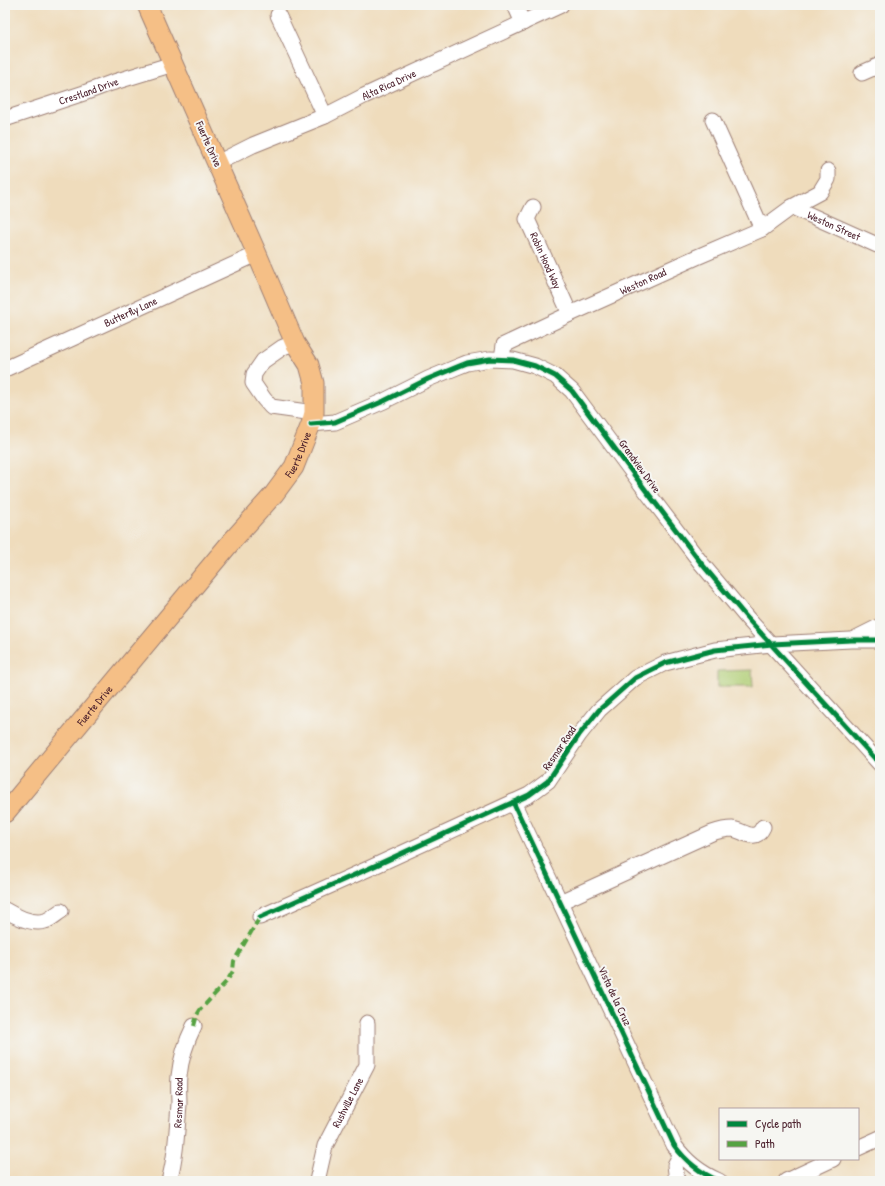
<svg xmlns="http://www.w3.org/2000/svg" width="885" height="1186" font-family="'Patrick Hand',sans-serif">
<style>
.green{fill:#b0ce75;stroke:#7d7650}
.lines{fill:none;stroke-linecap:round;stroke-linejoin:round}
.minor-casing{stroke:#9c7e74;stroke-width:17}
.major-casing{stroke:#9c7e74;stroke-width:21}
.minor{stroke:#fff;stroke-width:15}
.major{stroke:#f5bf86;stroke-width:19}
.quiet{stroke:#56a243;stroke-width:4;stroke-dasharray:8 4;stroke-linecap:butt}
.cycleway-casing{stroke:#f6f6f2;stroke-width:8}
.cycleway{stroke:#00873e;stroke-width:5}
.labels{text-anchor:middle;stroke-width:4;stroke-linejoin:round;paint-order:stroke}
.street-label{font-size:11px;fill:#4a1f2b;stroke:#f6f6f2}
</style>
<rect width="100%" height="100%" fill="#f6f6f2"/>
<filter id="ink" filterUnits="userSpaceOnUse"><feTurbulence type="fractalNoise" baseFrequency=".025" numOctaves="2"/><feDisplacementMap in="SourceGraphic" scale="8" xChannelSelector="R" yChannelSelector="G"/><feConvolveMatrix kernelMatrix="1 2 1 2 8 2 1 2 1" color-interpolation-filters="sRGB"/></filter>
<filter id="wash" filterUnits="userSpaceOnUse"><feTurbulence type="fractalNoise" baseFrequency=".012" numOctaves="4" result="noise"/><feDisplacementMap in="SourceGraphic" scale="16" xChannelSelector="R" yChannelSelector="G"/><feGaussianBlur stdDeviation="0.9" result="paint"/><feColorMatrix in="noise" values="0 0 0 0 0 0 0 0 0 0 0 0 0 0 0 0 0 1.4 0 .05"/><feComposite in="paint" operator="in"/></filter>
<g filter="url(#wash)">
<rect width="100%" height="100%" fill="#efdcbc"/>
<path class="green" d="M 752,670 L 753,687 L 717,687 L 717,671 Z"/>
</g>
<g filter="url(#ink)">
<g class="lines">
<defs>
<g id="minor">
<path d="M 515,5 L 523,23"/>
<path d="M 278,15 L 325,116"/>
<path d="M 862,73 L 880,65"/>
<path id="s1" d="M 5,119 L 84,93 L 111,83 L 173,64"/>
<path d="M 713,120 L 762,229"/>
<path id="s2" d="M 217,163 L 253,145 L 325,116 L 364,96 L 561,5"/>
<path id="s3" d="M 533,207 L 527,219 L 570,314"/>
<path id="s4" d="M 792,207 L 877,245"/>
<path d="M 295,343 L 283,347 L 263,361 L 254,374 L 253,383 L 264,399 L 271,407 L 314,413"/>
<path id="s5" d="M 502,358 L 504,345 L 570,314 L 697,257 L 762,229 L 792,207 L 820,192 L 828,179 L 828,171"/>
<path id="s6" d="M 5,369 L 257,254"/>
<path d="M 311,424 L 335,422 L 384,401 L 428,379 L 457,367 L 467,363 L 490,359 L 513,360 L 535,366 L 555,376 L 572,391 L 644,488 L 701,563 L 748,619 L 880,764"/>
<path d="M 854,639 L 880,626"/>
<path d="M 513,802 L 674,1145 C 686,1162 700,1173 719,1181"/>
<path d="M 560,902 L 712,833 C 718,831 725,829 732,829 C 743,830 755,844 763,827"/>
<path d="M 5,910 C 15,916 32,925 45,921 C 50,920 56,914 61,911"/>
<path d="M 260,917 L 370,868 L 529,795 L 548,781 L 579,735 L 599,710 L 635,678 L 665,663 L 715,650 L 772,644 L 851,640 L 880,640"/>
<path d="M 858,1148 L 880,1138"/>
<path id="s7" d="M 169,1181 C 176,1156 177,1130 179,1104 C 179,1095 178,1086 179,1076 C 181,1058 186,1042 194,1026"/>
<path id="s8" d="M 317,1181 L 325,1146 L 367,1065 L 367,1023"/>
<path d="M 677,1181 L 675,1165 L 681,1154"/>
<path d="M 786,1181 L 833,1159"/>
</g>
<g id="major">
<path id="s9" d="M 5,813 L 231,542 L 274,494 L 294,467 L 311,424 L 314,413 L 314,383 L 309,365 L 295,343 L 257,254 L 147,5"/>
</g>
</defs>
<use href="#minor" class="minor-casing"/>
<use href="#major" class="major-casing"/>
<use href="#minor" class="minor"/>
<use href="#major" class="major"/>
<path class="quiet" d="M 194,1026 L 197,1015 L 200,1010 L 227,981 L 233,971 L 234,961 L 260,917"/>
<defs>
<path id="cycleway" d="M 311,424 L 335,422 L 384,401 L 428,379 L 457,367 L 467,363 L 490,359 L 513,360 L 535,366 L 555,376 L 572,391 L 644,488 L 701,563 L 748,619 L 880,764
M 513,802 L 674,1145 C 686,1162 700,1173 719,1181
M 260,917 L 370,868 L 529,795 L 548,781 L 579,735 L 599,710 L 635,678 L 665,663 L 715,650 L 772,644 L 851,640 L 880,640"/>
</defs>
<use href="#cycleway" class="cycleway-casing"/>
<use href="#cycleway" class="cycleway"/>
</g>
</g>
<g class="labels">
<g class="street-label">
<text dy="4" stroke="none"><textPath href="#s2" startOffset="189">Alta Rica Drive</textPath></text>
<text dy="4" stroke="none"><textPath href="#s1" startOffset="88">Crestland Drive</textPath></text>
<text transform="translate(209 144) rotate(66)" y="4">Fuerte Drive</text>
<text dy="4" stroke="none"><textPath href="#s4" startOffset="46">Weston Street</textPath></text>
<text dy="4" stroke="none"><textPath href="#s3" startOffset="59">Robin Hood Way</textPath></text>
<text dy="4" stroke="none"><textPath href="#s5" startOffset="166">Weston Road</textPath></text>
<text dy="4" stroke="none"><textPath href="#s6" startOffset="138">Butterfly Lane</textPath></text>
<text dy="4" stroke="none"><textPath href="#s9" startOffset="464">Fuerte Drive</textPath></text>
<text transform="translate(640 466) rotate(54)" y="4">Grandview Drive</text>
<text dy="4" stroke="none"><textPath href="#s9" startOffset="140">Fuerte Drive</textPath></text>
<text transform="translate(559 748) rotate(-56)" y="4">Resmar Road</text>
<text transform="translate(615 996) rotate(65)" y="4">Vista de la Cruz</text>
<text dy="4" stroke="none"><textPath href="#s7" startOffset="79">Resmar Road</textPath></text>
<text dy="4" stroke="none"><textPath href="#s8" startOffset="85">Rushville Lane</textPath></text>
</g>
</g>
<rect width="885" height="1186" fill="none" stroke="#f6f6f2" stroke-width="20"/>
<rect x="719" y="1108" width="140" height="52" fill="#f6f6f2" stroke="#b1a0a2"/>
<rect x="727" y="1121" width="20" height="6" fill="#00873e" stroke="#b1a0a2"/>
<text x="755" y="1128" font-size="12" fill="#4a1f2b">Cycle path</text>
<rect x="727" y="1141" width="20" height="6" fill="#56a243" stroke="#b1a0a2"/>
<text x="755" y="1148" font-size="12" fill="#4a1f2b">Path</text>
</svg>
